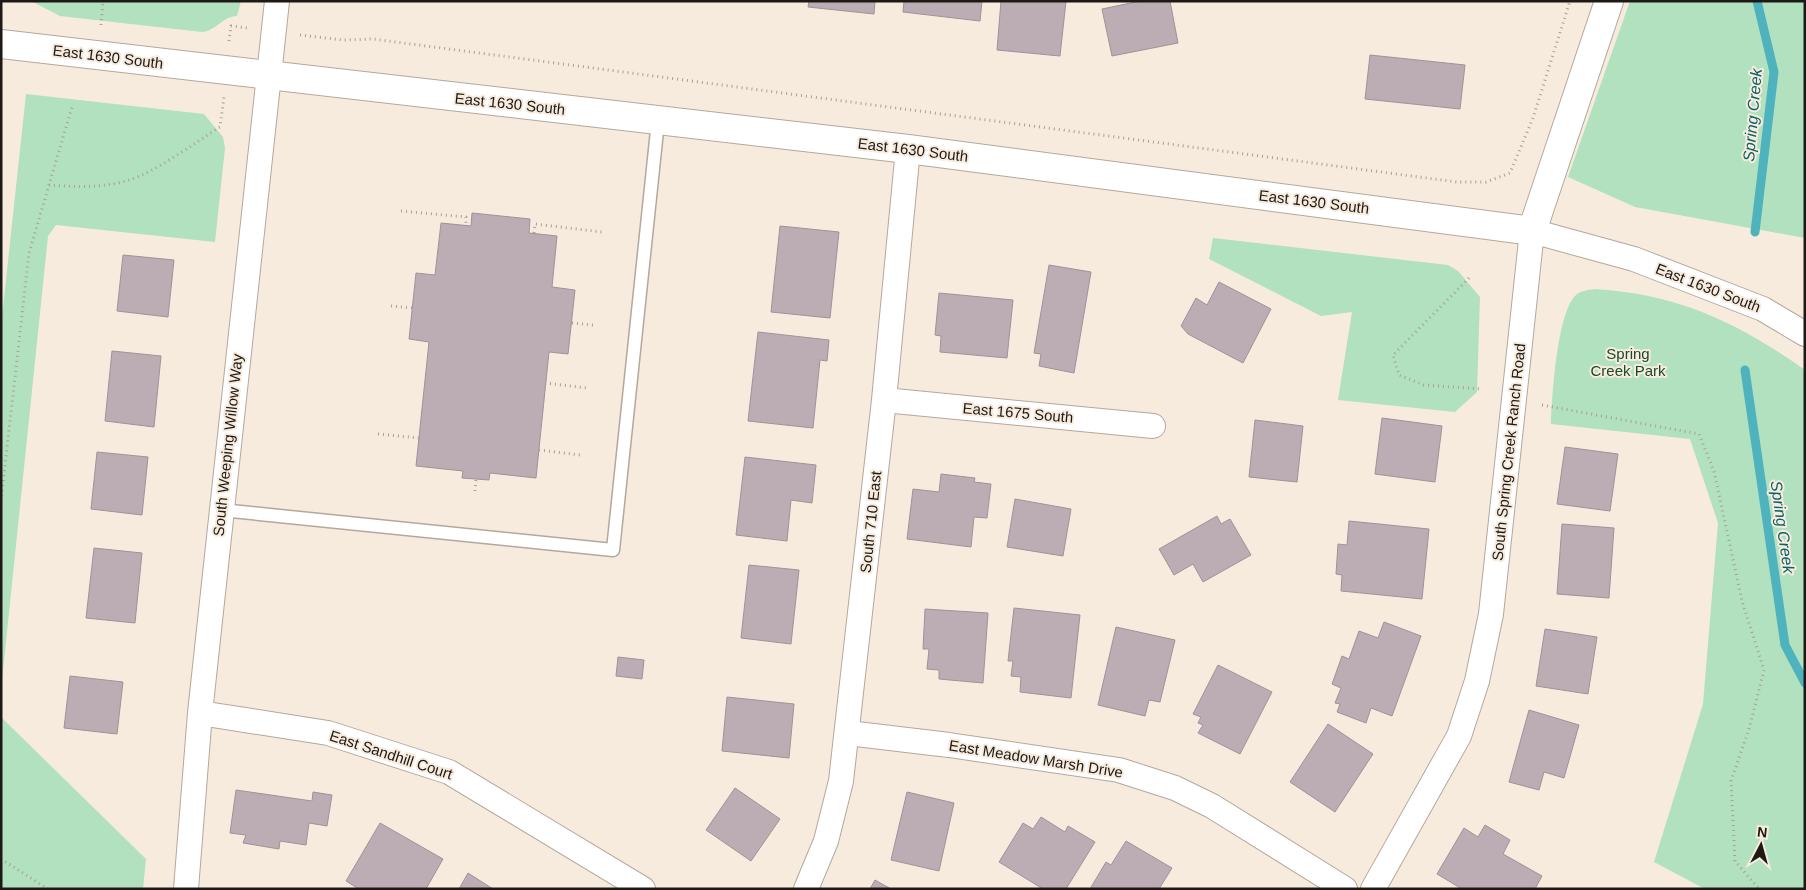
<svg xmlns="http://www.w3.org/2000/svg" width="1806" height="890" font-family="Helvetica,sans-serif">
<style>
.green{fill:#b1e1bf}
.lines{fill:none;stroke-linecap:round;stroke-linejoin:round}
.stream{stroke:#4eb3bc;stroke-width:9}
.building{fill:#bcacb4;stroke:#a19199}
.service-casing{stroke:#b3a89c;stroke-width:15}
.minor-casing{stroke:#b3a89c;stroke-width:26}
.tertiary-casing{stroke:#b3a89c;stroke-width:30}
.path{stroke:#a99f96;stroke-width:3;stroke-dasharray:1 4;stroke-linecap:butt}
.service{stroke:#fff;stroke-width:12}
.minor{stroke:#fff;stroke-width:24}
.tertiary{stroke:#fff;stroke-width:28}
.labels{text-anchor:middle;stroke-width:4;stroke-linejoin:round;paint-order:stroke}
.street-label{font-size:15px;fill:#1e1915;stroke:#f7ebde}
.park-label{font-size:15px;fill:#17492b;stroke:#f7ebde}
.water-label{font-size:16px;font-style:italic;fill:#0b6268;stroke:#f7ebde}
</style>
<rect width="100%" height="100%" fill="#f7ebde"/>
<path class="green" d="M 31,1 L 241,1 L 237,16 C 223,16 216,31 202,32 L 60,16 Z
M 1630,1 L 1805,1 L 1805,238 L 1635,207 L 1568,177 Z
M 26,94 L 204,114 L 223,137 L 225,148 L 215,242 L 56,225 L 48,236 L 1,690 L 1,326 Z
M 1213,238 L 1448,265 L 1458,271 L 1480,297 L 1477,392 L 1455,412 L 1338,400 L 1352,312 L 1321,316 L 1209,259 Z
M 1594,289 C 1678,294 1737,322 1805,370 L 1805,889 L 1705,889 L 1654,862 L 1703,704 L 1718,523 L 1690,439 L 1551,424 C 1552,397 1557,312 1576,295 C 1580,291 1588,290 1594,289 Z
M 1,717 L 146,859 L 143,889 L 1,889 Z"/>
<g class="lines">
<path class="stream" d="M 1755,232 L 1774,72 L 1757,1
M 1745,370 L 1785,645 L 1805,683"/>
</g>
<path class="building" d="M 809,1 L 875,1 L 874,14 L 808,7 Z
M 904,1 L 982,1 L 980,21 L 903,12 Z
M 1001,1 L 1066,1 L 1060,56 L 997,50 Z
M 1140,1 L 1170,1 L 1178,43 L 1112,56 L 1102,9 Z
M 1370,55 L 1465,65 L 1460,109 L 1365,99 Z
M 472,213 L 530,219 L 529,233 L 557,236 L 552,287 L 575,290 L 568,354 L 549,352 L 536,478 L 490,473 L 489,480 L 462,478 L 463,471 L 416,466 L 429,342 L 409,339 L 416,273 L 435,275 L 441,223 L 471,226 Z
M 780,226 L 839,232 L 830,318 L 771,312 Z
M 123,255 L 174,260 L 168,317 L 117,311 Z
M 1049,265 L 1091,272 L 1074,373 L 1039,366 L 1041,354 L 1034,353 Z
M 1219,282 L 1271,309 L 1243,363 L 1188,334 L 1181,326 L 1196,298 L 1207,305 Z
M 939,293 L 1013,300 L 1007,358 L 940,352 L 941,336 L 935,335 Z
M 758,332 L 829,340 L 827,361 L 820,360 L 813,428 L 748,421 Z
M 112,351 L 161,356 L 154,427 L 105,421 Z
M 1382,418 L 1442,426 L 1435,482 L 1375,474 Z
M 1255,420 L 1303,426 L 1297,482 L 1249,477 Z
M 1565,447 L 1618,454 L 1610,511 L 1557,504 Z
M 97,452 L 148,457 L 142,515 L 91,509 Z
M 745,457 L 816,465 L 812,503 L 791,500 L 787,541 L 736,535 Z
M 941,474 L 975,478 L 974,482 L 991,484 L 987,518 L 974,517 L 971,547 L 907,539 L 913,489 L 939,492 Z
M 1015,499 L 1071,509 L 1063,556 L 1007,547 Z
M 1217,516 L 1221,524 L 1230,519 L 1251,555 L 1203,582 L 1193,564 L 1174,575 L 1159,549 Z
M 1349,521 L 1429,529 L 1422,599 L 1341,591 L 1342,575 L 1336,574 L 1338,544 L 1347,545 Z
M 1562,524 L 1614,528 L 1609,598 L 1557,594 Z
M 94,548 L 142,553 L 135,623 L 86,618 Z
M 749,565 L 799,570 L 791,644 L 741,638 Z
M 1014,608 L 1080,615 L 1071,698 L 1020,692 L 1021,677 L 1011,676 L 1013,661 L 1008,661 Z
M 925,609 L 988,613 L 983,683 L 939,679 L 939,670 L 927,669 L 929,649 L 923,649 Z
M 1384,622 L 1421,636 L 1392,716 L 1371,708 L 1366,723 L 1337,712 L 1340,704 L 1335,703 L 1341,688 L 1332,684 L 1342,656 L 1349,659 L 1359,631 L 1378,638 Z
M 1116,627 L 1175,640 L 1160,702 L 1149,700 L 1145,716 L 1098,705 Z
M 1545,629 L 1597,637 L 1588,694 L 1536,686 Z
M 618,657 L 644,660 L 642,679 L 616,676 Z
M 1218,665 L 1272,692 L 1240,754 L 1198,733 L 1203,725 L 1198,723 L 1201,717 L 1193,714 Z
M 70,676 L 123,682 L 117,734 L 64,728 Z
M 727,697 L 794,704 L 789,758 L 722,751 Z
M 1529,710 L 1579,725 L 1564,778 L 1544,772 L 1539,790 L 1509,782 Z
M 1328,724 L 1373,754 L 1335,812 L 1290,782 Z
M 735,788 L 780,819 L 751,861 L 706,830 Z
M 236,790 L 312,801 L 313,792 L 332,795 L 327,826 L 309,823 L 306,845 L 280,841 L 279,849 L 243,843 L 246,835 L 230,833 Z
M 907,792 L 954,803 L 939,871 L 891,860 Z
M 1041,817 L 1065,832 L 1068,826 L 1095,842 L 1066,889 L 1043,889 L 999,862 L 1023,823 L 1033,829 Z
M 380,823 L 443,859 L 426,889 L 359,889 L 346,881 Z
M 1485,825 L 1510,840 L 1503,854 L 1542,876 L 1535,889 L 1462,889 L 1437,874 L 1464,828 L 1478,837 Z
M 1126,841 L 1172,868 L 1159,889 L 1090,889 L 1106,862 L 1111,865 Z
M 468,873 L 493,889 L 459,889 Z
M 875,880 L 891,889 L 870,889 Z"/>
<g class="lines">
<defs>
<path id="service" d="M 221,510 L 613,550 L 658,121"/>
<path id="minor" d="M 884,400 L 1153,426
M 200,713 L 328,733 L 449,772 L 643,889
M 848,733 L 949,745 L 1119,770 L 1175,788 L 1212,806 L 1345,889
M 186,889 L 200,713 L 277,1
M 806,889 L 826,841 L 841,781 L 884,400 L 908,149
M 1373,889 L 1459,736 L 1477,681 L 1491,614 L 1532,231 L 1634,259 L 1763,309 L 1805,334"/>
<path id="tertiary" d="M 1,44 L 908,149 L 1532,231 L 1609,1"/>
</defs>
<use href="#service" class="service-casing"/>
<use href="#minor" class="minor-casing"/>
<use href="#tertiary" class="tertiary-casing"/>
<path class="path" d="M 101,25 L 103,1
M 300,35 L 343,40 L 373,39 L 1457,182 L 1486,182 L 1510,173 L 1533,118 L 1570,1
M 229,41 L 231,26 L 247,28
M 49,185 C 74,187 101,188 126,181 C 155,173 194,143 220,127 L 224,97
M 401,211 L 466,217 L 466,225
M 534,233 L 535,224 L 602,232
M 1469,278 L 1393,355 L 1399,375 L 1424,385 L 1481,389
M 391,306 L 412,308
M 572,323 L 593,325
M 545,383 L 587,388
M 1542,405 L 1699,434 L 1714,471 L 1742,601 L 1764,670 L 1749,729 L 1731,781 L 1735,861 L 1759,889
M 378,434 L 419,438
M 539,450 L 580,455
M 475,491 L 476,479
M 1,501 L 29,253 L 72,107
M 1,859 L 48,889"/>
<use href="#service" class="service"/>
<use href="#minor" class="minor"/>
<use href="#tertiary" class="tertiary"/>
</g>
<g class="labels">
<g class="street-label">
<text transform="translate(108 57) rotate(7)" y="5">East 1630 South</text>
<text transform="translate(510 104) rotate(6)" y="5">East 1630 South</text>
<text transform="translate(913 150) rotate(7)" y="5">East 1630 South</text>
<text transform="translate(1314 202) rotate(7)" y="5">East 1630 South</text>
<text transform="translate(1708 288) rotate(21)" y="5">East 1630 South</text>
<text transform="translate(1018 413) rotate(5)" y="5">East 1675 South</text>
<text transform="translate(228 445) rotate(-84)" y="5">South Weeping Willow Way</text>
<text transform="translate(1509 452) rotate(-84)" y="5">South Spring Creek Ranch Road</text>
<text transform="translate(871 522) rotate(-84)" y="5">South 710 East</text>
<text transform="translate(391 755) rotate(18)" y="5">East Sandhill Court</text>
<text transform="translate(1036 759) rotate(9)" y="5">East Meadow Marsh Drive</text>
</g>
<g class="park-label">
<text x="1628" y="359">Spring<tspan x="1628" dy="17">Creek Park</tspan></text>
</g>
<g class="water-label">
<text transform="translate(1752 115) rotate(-85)" y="6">Spring Creek</text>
<text transform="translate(1783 527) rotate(82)" y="6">Spring Creek</text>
</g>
</g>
<rect width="1806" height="890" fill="none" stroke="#1e1915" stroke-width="5"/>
<g transform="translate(1761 845) rotate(6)" stroke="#f7ebde" stroke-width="4" paint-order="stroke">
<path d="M0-4L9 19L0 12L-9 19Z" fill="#1e1915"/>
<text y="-8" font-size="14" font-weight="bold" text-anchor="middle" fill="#1e1915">N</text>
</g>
</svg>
